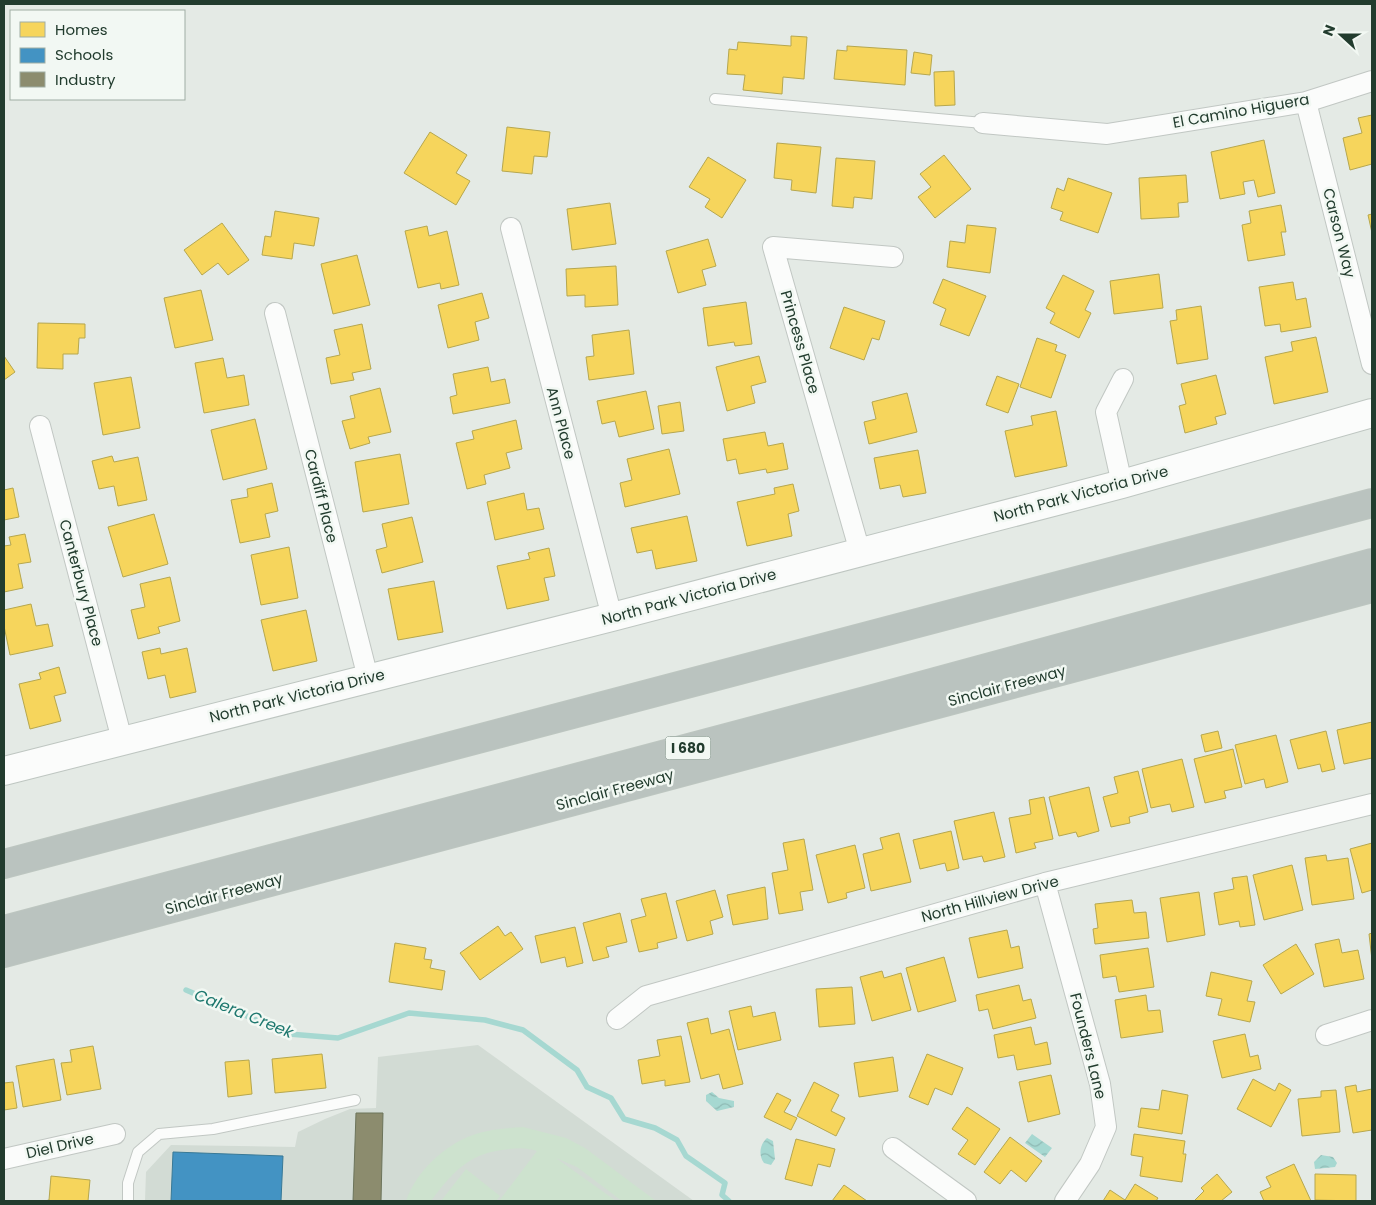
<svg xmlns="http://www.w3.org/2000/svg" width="1376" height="1205" font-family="Poppins,sans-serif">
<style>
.built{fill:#d2dbd4}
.pitch{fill:#cde2ce}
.water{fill:url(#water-waves)}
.homes{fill:#f6d55c;stroke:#b6a74e}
.schools{fill:#4393c3;stroke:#397996}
.industry{fill:#8c8c6e;stroke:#6c745b}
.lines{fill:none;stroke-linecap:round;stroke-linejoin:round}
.stream{stroke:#a6d8d1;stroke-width:5.5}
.lane-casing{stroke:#c1c7c3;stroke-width:12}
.street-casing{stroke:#c1c7c3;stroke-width:22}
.secondary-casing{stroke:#bec6c1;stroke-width:30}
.highway-casing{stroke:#bdc6c0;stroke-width:30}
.lane{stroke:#fbfcfb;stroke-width:10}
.street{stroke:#fbfcfb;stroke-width:20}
.secondary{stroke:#fbfcfb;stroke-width:28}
.highway{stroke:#bac3bf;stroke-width:28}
.labels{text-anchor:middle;stroke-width:5;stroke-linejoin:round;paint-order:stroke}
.shield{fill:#f2f8f3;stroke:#607469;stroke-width:1}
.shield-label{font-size:14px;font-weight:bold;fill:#223c2e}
.street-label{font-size:15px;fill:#223c2e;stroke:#f2f8f3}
.water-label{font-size:16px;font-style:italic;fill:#1d776e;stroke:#f2f8f3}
</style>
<defs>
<pattern id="water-waves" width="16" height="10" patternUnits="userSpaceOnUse" patternTransform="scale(1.25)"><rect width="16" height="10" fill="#a6d8d1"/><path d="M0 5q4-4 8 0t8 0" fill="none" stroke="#8fbab4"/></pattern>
</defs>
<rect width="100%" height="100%" fill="#e4eae5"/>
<path class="built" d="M 478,1045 L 694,1201 L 145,1201 L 146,1172 L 171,1145 L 295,1147 L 298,1132 L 325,1119 L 350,1109 L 376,1108 L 378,1057 Z"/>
<path class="pitch" d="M 523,1127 L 566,1138 L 585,1148 L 656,1201 L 622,1201 L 577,1167 L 556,1158 L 616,1201 L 499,1201 L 537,1151 C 525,1147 515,1148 502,1150 C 468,1154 450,1175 431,1201 L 406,1201 C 416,1172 444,1145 473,1135 C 489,1129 507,1128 523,1127 Z
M 466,1169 L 500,1196 L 496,1201 L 441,1201 Z"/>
<path class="water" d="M 712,1092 L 719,1098 L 734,1101 L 734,1107 L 717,1111 L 706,1101 L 706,1095 Z
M 1032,1134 L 1052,1148 L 1045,1157 L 1025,1143 Z
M 767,1138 L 773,1141 L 775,1159 L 771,1165 L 764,1163 C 758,1155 760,1144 767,1138 Z
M 1321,1155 L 1333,1157 L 1337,1163 L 1335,1167 L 1315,1169 L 1314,1162 Z"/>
<path class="homes" d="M 791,36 L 807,37 L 804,79 L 783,77 L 782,94 L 743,90 L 745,75 L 727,74 L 729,49 L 737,50 L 738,42 L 791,46 Z
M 847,46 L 907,50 L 905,85 L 834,79 L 837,50 L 847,51 Z
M 914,52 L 932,55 L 930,75 L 911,73 Z
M 954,71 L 955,105 L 935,106 L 934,72 Z
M 1372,115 L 1372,164 L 1350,170 L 1343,138 L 1362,133 L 1358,118 Z
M 507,127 L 550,132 L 547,157 L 534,156 L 532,174 L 502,171 Z
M 430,132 L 467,155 L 456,173 L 470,181 L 456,205 L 404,173 Z
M 1264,140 L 1275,193 L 1258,197 L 1254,180 L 1243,182 L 1245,194 L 1220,199 L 1211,152 Z
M 777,143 L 821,147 L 816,193 L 791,190 L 792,180 L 774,178 Z
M 944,155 L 971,189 L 935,218 L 918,197 L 931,187 L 920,174 Z
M 708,157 L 746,180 L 722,218 L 705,207 L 710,199 L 689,187 Z
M 836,158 L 875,161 L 872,199 L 854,197 L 853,208 L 832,206 Z
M 1186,175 L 1188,202 L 1178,203 L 1179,217 L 1141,219 L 1139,178 Z
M 1068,178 L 1112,193 L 1098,233 L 1060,220 L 1063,212 L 1051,208 L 1057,188 L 1064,191 Z
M 610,203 L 616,244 L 572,250 L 567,209 Z
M 1281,205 L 1286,232 L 1281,232 L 1285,255 L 1248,261 L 1242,225 L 1251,223 L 1249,211 Z
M 275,211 L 319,218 L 314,246 L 294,243 L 292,259 L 262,255 L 265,236 L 271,237 Z
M 1372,214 L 1372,233 L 1368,215 Z
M 222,223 L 249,260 L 228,275 L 218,263 L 202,275 L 184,250 Z
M 967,225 L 996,228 L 990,273 L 947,267 L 950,241 L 965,243 Z
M 427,226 L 429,236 L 447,231 L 459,285 L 441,289 L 440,283 L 418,288 L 405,231 Z
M 708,239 L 716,266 L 702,270 L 706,285 L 678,293 L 666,251 Z
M 357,255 L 370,305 L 333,314 L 321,264 Z
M 616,266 L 618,305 L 585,307 L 585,295 L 567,296 L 566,269 Z
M 1159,274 L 1163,308 L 1114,314 L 1110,281 Z
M 1063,275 L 1094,291 L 1085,310 L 1091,313 L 1079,338 L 1050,323 L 1055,313 L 1046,308 Z
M 943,279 L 986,296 L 969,336 L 940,325 L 946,309 L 933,303 Z
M 1293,282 L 1296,300 L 1306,298 L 1311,327 L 1281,332 L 1280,324 L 1265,326 L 1259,287 Z
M 201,290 L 213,340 L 175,348 L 164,298 Z
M 482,293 L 489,318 L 475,322 L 479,340 L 448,348 L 438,305 Z
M 746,302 L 752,344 L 735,346 L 734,342 L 708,346 L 703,308 Z
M 1201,306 L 1208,359 L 1177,364 L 1170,321 L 1177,320 L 1176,310 Z
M 844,307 L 885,321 L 879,340 L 872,338 L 864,360 L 830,348 Z
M 38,323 L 85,324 L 85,338 L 79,338 L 78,354 L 63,354 L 63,369 L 37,368 Z
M 362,324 L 371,369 L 352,373 L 354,380 L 331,384 L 326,358 L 340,355 L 334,330 Z
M 629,330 L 634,374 L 589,380 L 586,357 L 594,356 L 592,335 Z
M 1316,337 L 1328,392 L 1274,404 L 1265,357 L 1293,351 L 1291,342 Z
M 1037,338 L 1057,345 L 1055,351 L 1066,355 L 1051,398 L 1020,387 Z
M 4,356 L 15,372 L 4,380 Z
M 759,356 L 766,382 L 751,386 L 755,403 L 727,411 L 716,367 Z
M 223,358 L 227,378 L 244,375 L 249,405 L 204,413 L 195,363 Z
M 488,367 L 491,382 L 505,379 L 510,403 L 453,414 L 450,397 L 457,395 L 453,374 Z
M 1216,375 L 1226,414 L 1215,417 L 1217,424 L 1185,433 L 1179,406 L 1186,404 L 1181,384 Z
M 997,376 L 1019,384 L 1008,413 L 986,405 Z
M 131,377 L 140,428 L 103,435 L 94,383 Z
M 380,388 L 391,432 L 368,437 L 370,443 L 350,449 L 342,421 L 355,418 L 350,396 Z
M 646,391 L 654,429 L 619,437 L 615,421 L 602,424 L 597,401 Z
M 907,393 L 917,432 L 869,444 L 864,422 L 876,419 L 872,402 Z
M 680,402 L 684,431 L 662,434 L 658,406 Z
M 1056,411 L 1067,466 L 1015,477 L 1005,431 L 1033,425 L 1031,416 Z
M 255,419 L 267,469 L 223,480 L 211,430 Z
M 516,420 L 522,449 L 506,453 L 510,468 L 484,475 L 486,484 L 467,489 L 456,443 L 474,439 L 472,431 Z
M 765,432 L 768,446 L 783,443 L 788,469 L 767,473 L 766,469 L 739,474 L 736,459 L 727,461 L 723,439 Z
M 669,449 L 680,494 L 625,507 L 620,483 L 632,480 L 627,459 Z
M 918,450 L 926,493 L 903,497 L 900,485 L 880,489 L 874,458 Z
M 400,454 L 409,504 L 363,512 L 355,462 Z
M 112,456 L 114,462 L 138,457 L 147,500 L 118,506 L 114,486 L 99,489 L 92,461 Z
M 272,483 L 278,511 L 265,514 L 270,537 L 240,543 L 231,500 L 248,497 L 247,489 Z
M 793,484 L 799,511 L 788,514 L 792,536 L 747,546 L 737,502 L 775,494 L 774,488 Z
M 13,488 L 19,517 L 4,520 L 4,490 Z
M 524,493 L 527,510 L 539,508 L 544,529 L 495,540 L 487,502 Z
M 154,514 L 168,564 L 123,577 L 108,527 Z
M 687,516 L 697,561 L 656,569 L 652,550 L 637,553 L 631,528 Z
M 412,517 L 423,562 L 382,573 L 376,550 L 387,547 L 382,524 Z
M 25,534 L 31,562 L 18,564 L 23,588 L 4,592 L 4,546 L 11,545 L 9,537 Z
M 289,547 L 298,598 L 261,605 L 251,555 Z
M 549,548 L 555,576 L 544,578 L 549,600 L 507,609 L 497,566 L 530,559 L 528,553 Z
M 170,577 L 180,621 L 158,627 L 160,633 L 138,639 L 131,610 L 145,607 L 140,584 Z
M 434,581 L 443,632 L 398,640 L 388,589 Z
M 31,604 L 36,626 L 48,624 L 53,646 L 10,655 L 4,626 L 4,610 Z
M 306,610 L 317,661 L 273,671 L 261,620 Z
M 160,648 L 161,654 L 187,648 L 196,692 L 170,698 L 165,675 L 148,679 L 142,652 Z
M 59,667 L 66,693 L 54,696 L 61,721 L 30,729 L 19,684 L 41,679 L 39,673 Z
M 1372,722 L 1372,758 L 1344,764 L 1337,730 Z
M 1218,731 L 1222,748 L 1205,752 L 1201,735 Z
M 1326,731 L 1335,769 L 1322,772 L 1320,764 L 1298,769 L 1290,740 Z
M 1276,735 L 1288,782 L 1266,788 L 1264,779 L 1245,784 L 1235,745 Z
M 1233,749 L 1242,787 L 1224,791 L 1226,798 L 1205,803 L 1194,759 Z
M 1182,759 L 1194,807 L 1172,812 L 1170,804 L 1151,808 L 1142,769 Z
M 1138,771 L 1148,812 L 1129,817 L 1130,823 L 1111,827 L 1103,797 L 1118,793 L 1114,777 Z
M 1089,787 L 1099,831 L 1078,837 L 1076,832 L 1059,836 L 1049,797 Z
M 1044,797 L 1053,839 L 1034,843 L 1036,848 L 1016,853 L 1009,818 L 1031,814 L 1029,800 Z
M 994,812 L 1005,857 L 984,862 L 982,856 L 963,860 L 954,821 Z
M 951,831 L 959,868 L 947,871 L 945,863 L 920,869 L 913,840 Z
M 899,833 L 911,882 L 871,891 L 863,854 L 883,849 L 880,838 Z
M 804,839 L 813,890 L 800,892 L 803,910 L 779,914 L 772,873 L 788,870 L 783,843 Z
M 1372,843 L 1372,890 L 1362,893 L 1350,849 Z
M 855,845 L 865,888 L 846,893 L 847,898 L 828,903 L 816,855 Z
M 1326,855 L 1327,861 L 1348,858 L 1354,899 L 1312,905 L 1305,858 Z
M 1292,865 L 1303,910 L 1264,920 L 1253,875 Z
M 1247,876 L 1255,925 L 1240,927 L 1239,921 L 1219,925 L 1214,893 L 1234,889 L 1232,878 Z
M 765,887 L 768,919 L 733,925 L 727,895 Z
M 715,890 L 723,917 L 710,921 L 713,934 L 687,941 L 676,901 Z
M 1199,892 L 1205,935 L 1167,942 L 1160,898 Z
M 666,893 L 677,938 L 657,943 L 658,948 L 639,952 L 631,920 L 646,916 L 641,899 Z
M 1132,900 L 1134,913 L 1146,912 L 1149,938 L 1095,944 L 1093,929 L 1098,928 L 1095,904 Z
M 620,913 L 627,942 L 606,947 L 609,957 L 593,961 L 583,923 Z
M 498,926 L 505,936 L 511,932 L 523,949 L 480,980 L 460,953 Z
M 575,927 L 583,963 L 567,967 L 565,957 L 541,963 L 535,936 Z
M 1007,930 L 1011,948 L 1019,946 L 1023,968 L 978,978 L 969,938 Z
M 1372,933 L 1372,960 L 1369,934 Z
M 1339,939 L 1342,953 L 1358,950 L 1364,979 L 1324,987 L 1315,944 Z
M 395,943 L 426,948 L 424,959 L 432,960 L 430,968 L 445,971 L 442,990 L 389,982 Z
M 1296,944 L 1314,974 L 1281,994 L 1263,965 Z
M 1148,948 L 1154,987 L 1119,992 L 1116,976 L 1103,978 L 1100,955 Z
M 944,957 L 956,1001 L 918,1012 L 906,968 Z
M 882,971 L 884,978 L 901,973 L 911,1010 L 872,1021 L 860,977 Z
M 1211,972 L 1252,981 L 1247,1001 L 1255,1002 L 1250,1022 L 1218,1015 L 1222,999 L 1206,996 Z
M 1019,985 L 1023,1001 L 1031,999 L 1036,1018 L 993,1029 L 988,1009 L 979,1011 L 976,995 Z
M 852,987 L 855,1024 L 819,1027 L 816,989 Z
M 1146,995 L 1148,1011 L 1160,1010 L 1163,1032 L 1121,1038 L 1115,1000 Z
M 751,1006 L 753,1017 L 775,1012 L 781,1040 L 738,1050 L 729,1011 Z
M 708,1018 L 711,1034 L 729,1029 L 743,1084 L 723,1089 L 719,1074 L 701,1079 L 687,1023 Z
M 1031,1027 L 1035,1045 L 1047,1042 L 1051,1064 L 1017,1070 L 1014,1055 L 998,1058 L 994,1035 Z
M 1245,1034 L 1250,1057 L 1258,1055 L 1261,1069 L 1222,1078 L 1213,1041 Z
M 681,1036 L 690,1082 L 665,1086 L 665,1080 L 642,1084 L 638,1060 L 660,1056 L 657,1040 Z
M 93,1046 L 101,1089 L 67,1095 L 61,1063 L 72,1062 L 70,1050 Z
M 322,1054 L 326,1088 L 275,1093 L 272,1059 Z
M 927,1054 L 963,1068 L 952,1095 L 935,1088 L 928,1105 L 909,1097 Z
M 893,1057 L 898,1091 L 859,1097 L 854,1063 Z
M 54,1059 L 61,1100 L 23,1107 L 16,1066 Z
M 249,1060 L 252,1094 L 228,1097 L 225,1062 Z
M 1051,1075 L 1060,1114 L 1028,1122 L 1019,1082 Z
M 1253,1079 L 1275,1091 L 1279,1083 L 1291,1090 L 1271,1127 L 1237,1109 Z
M 13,1082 L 17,1108 L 4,1110 L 4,1083 Z
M 814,1082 L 839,1095 L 831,1111 L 845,1118 L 836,1136 L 797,1116 Z
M 1356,1085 L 1357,1092 L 1372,1089 L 1372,1130 L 1353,1133 L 1345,1087 Z
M 1162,1090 L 1188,1095 L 1182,1134 L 1138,1127 L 1141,1108 L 1159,1110 Z
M 1336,1090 L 1340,1132 L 1302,1136 L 1298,1099 L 1321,1097 L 1321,1091 Z
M 777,1093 L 791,1100 L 784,1112 L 797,1118 L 791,1130 L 764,1117 Z
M 967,1107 L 1000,1129 L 975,1165 L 958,1154 L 968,1140 L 952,1129 Z
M 1134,1134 L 1185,1141 L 1183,1154 L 1186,1154 L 1182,1182 L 1140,1176 L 1143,1157 L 1131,1155 Z
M 1010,1137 L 1042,1161 L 1026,1182 L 1011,1170 L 1000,1184 L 984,1172 Z
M 796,1139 L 835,1149 L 830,1167 L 818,1164 L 812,1186 L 785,1179 Z
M 1294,1164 L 1311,1201 L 1264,1201 L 1260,1192 L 1271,1187 L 1266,1177 Z
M 1217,1174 L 1232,1192 L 1221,1201 L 1194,1201 L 1204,1191 L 1201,1188 Z
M 1315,1174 L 1356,1175 L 1356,1201 L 1315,1200 Z
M 51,1176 L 90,1180 L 88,1201 L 45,1201 L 49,1200 Z
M 1135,1184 L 1158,1198 L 1156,1201 L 1103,1201 L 1110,1190 L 1125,1200 Z
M 844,1185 L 867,1201 L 832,1201 Z"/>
<path class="schools" d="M 173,1152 L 283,1156 L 281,1201 L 171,1201 Z"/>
<path class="industry" d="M 356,1113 L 383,1113 L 381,1201 L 353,1201 Z"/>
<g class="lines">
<path class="stream" d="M 186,990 L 289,1034 L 338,1038 L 409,1013 L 485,1020 L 523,1030 L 577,1070 L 587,1087 L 611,1098 L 624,1119 L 655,1128 L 677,1140 L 686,1156 L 725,1183 L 722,1195 L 729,1201"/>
<defs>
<path id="lane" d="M 715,99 L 983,123
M 128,1201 L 128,1183 L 138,1152 L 159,1134 L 213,1129 L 355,1100"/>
<path id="street" d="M 1306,102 L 1372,364
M 983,123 L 1107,134 L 1306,102 L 1372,81
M 511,228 L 612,617
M 275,313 L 368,678
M 40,426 L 122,740
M 1122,484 L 1106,412 L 1123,379
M 860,552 L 773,247 L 893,257
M 1045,883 L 1100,1084 L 1106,1127 L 1090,1164 L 1065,1201
M 617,1019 L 646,996 L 1045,883 L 1372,804
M 1326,1035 L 1372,1020
M 893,1148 L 966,1201
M 4,1159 L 115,1134"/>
<path id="secondary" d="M 4,771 L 612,617 L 1122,484 L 1372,413"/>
<path id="highway" d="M 4,864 L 1372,503
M 4,930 L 873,699 L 1372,563
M 4,953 L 1372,588"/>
</defs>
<use href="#lane" class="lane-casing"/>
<use href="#street" class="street-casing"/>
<use href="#secondary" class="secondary-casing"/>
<use href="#highway" class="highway-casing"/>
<use href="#lane" class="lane"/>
<use href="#street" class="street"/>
<use href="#secondary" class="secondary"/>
<use href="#highway" class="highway"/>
</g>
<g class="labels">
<rect class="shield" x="665.5" y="736.5" width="45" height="23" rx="4"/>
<g class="shield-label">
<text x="688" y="753">I 680</text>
</g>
<g class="street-label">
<text transform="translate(1241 111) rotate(-10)" y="5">El Camino Higuera</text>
<text transform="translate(1339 233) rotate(76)" y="5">Carson Way</text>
<text transform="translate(800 342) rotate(74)" y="5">Princess Place</text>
<text transform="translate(561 423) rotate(75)" y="5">Ann Place</text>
<text transform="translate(1081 494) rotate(-15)" y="5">North Park Victoria Drive</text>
<text transform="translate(321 496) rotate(76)" y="5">Cardiff Place</text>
<text transform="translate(81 583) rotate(75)" y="5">Canterbury Place</text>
<text transform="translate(689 597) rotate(-15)" y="5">North Park Victoria Drive</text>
<text transform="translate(1007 686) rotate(-15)" y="5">Sinclair Freeway</text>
<text transform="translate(297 696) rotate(-14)" y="5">North Park Victoria Drive</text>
<text transform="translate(615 790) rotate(-15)" y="5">Sinclair Freeway</text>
<text transform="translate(224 894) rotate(-15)" y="5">Sinclair Freeway</text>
<text transform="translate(990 899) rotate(-15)" y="5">North Hillview Drive</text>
<text transform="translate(1088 1046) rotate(76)" y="5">Founders Lane</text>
<text transform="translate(60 1146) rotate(-13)" y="5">Diel Drive</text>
</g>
<g class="water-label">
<text transform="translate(244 1013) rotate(22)" y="6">Calera Creek</text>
</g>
</g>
<rect width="1376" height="1205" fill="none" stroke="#223c2e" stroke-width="10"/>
<rect x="10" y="10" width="175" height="90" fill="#f2f8f3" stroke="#9fada4"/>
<rect x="20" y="22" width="25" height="15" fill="#f6d55c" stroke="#9fada4"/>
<text x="55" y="35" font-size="15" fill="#223c2e">Homes</text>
<rect x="20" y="48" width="25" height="15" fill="#4393c3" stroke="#9fada4"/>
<text x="55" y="60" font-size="15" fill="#223c2e">Schools</text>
<rect x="20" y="72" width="25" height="15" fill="#8c8c6e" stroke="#9fada4"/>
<text x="55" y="85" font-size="15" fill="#223c2e">Industry</text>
<g transform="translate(1341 35) rotate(291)" stroke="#f2f8f3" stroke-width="4" paint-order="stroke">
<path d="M0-4L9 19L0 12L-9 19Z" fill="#223c2e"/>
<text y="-8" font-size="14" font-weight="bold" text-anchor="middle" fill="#223c2e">N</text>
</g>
</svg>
